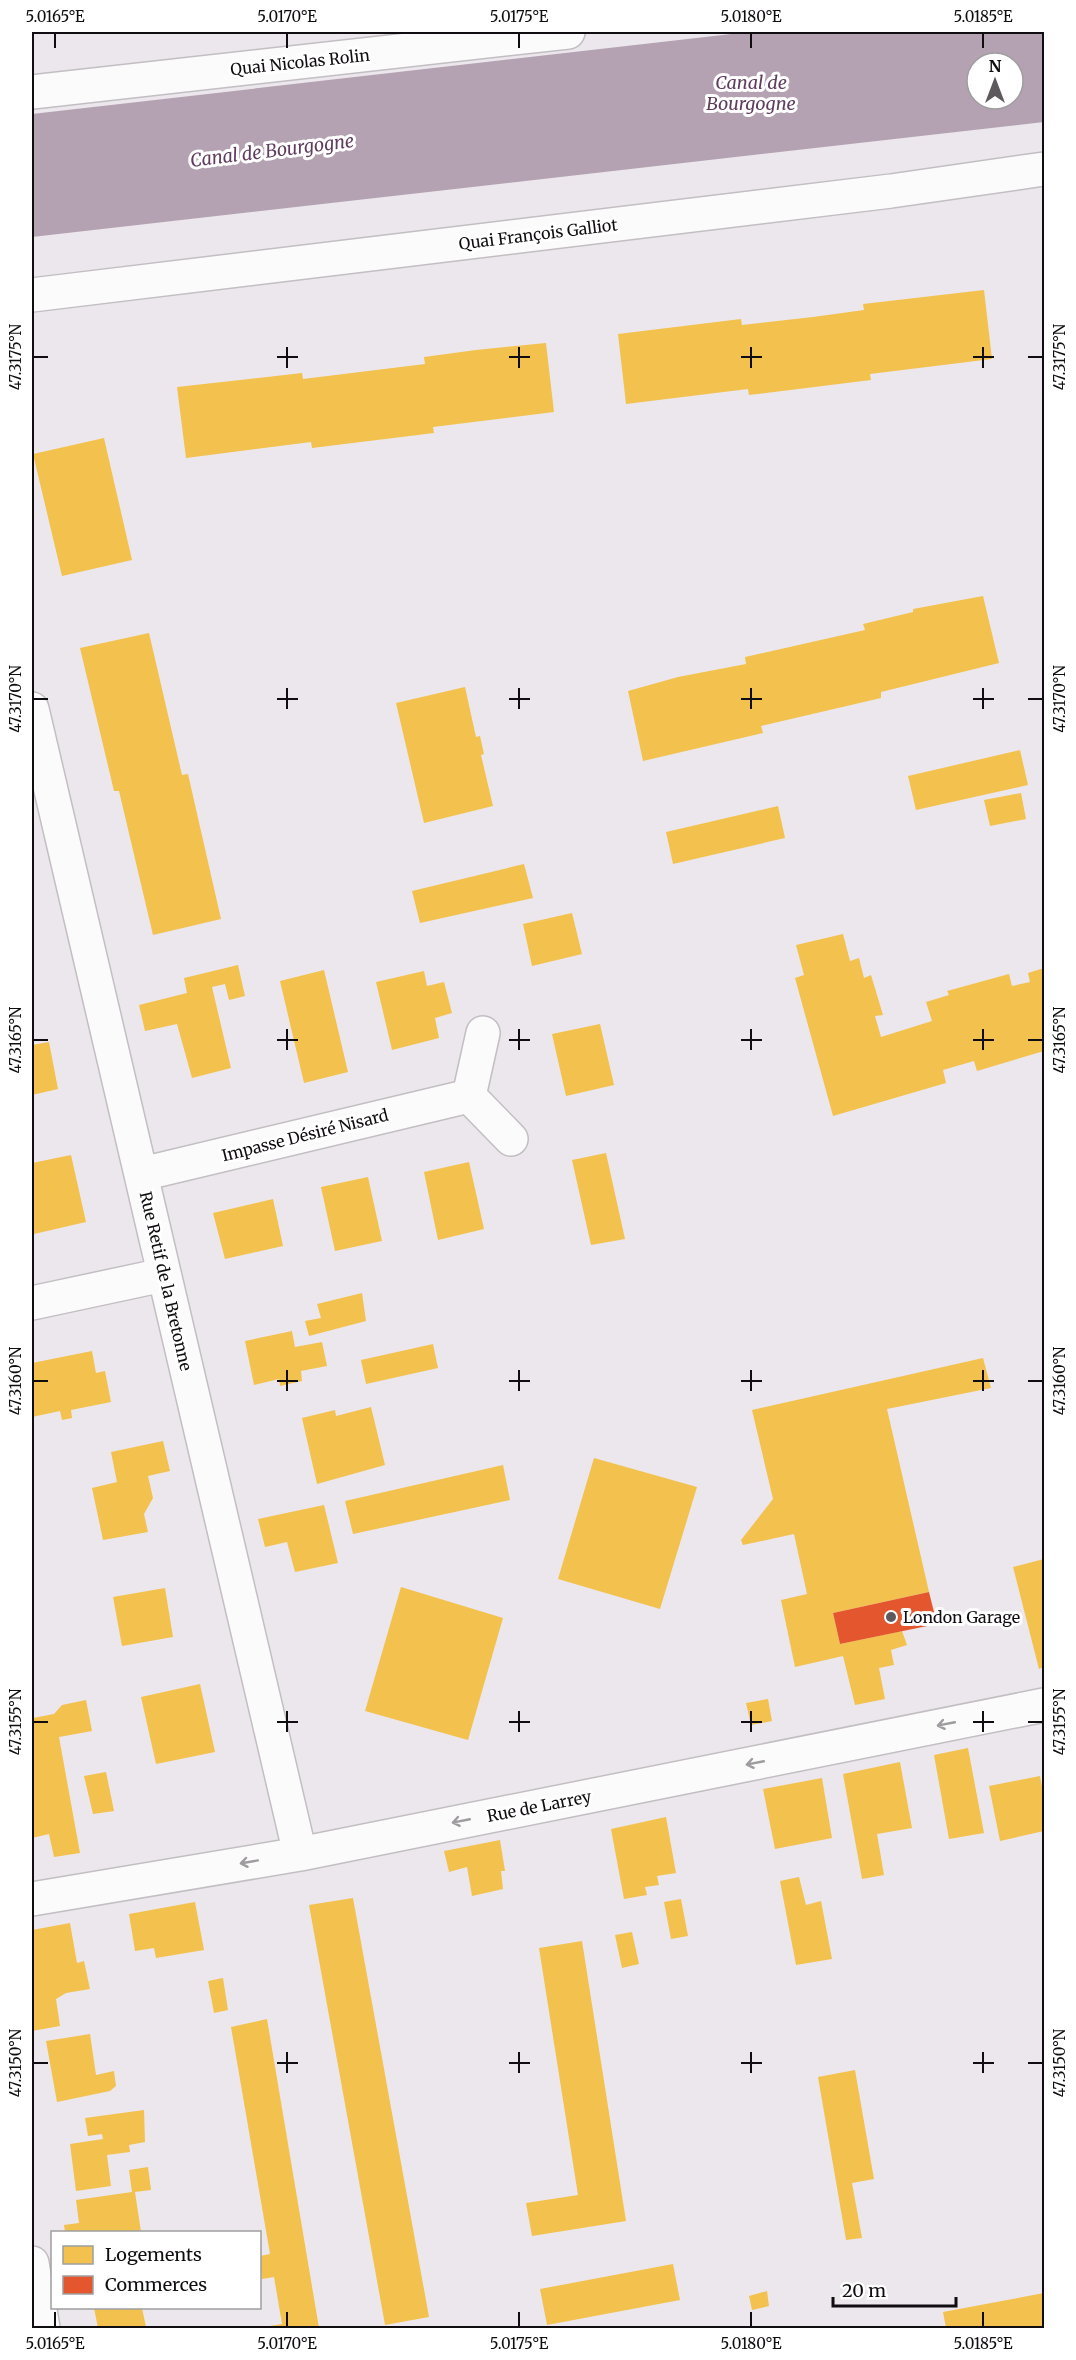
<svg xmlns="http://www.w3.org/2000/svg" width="1076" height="2360" font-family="Merriweather,serif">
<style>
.water{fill:#b4a2b3;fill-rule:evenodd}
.homes{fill:#f2c14e}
.shops{fill:#e4572e}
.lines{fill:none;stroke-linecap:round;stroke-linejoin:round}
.street-casing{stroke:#c2bec2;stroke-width:36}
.secondary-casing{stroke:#c2bec2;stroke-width:36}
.street{stroke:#fcfbfc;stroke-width:33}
.secondary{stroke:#fcfbfc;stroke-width:33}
.oneway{stroke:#9e9c9e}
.ticks{fill:none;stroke:#100d10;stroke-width:2}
.poi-dot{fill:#5d595d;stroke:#fff;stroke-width:2}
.labels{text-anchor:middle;stroke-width:6;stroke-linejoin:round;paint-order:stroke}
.street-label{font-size:16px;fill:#100d10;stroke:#fff}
.poi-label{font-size:16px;fill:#100d10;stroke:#fff;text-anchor:start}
.water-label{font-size:18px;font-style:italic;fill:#5f3b5d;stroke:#fff}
.neatline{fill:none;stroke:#100d10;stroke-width:2}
.ticks-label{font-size:15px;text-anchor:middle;fill:#100d10}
</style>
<rect width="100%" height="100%" fill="#ece7ec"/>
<path class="water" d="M 749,32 L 1044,32 L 1044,122 L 32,237 L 32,114 ZM 977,63 L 1013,63 L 1013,99 L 977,99 Z"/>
<path class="homes" d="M 984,290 L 992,359 L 870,374 L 871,380 L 749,395 L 748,389 L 626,404 L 618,334 L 741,319 L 742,325 L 813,317 L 864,310 L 863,304 Z
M 546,343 L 554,412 L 433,427 L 434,433 L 312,448 L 311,442 L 186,458 L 177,387 L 302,373 L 303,379 L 425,364 L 424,357 L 476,350 Z
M 104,438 L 132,560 L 62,576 L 33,454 Z
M 983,596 L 999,663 L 881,692 L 881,698 L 761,726 L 763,733 L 643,761 L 628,691 L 678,677 L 746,664 L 745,657 L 865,630 L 863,624 L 913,612 L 913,609 Z
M 149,633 L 182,775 L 188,774 L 221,919 L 153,935 L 119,791 L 114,791 L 80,648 Z
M 465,687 L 476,737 L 480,736 L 484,754 L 481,755 L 493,806 L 424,823 L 396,703 Z
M 1020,750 L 1028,785 L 916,810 L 908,776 Z
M 1021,793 L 1026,819 L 990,826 L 984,800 Z
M 778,806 L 785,838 L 673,864 L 666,832 Z
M 524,864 L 533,898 L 420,923 L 412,891 Z
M 572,913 L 582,954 L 532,966 L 523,924 Z
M 843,934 L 850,961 L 859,958 L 864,978 L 871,975 L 883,1015 L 875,1016 L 881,1037 L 932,1021 L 926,1002 L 949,995 L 947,991 L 1009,974 L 1012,986 L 1030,982 L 1028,973 L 1044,968 L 1044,1051 L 977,1071 L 974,1061 L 943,1070 L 946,1083 L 833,1116 L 795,978 L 804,975 L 796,945 Z
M 238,965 L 245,996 L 229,1000 L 225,984 L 212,987 L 231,1068 L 192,1078 L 177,1024 L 145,1031 L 139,1005 L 187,993 L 184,978 Z
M 324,970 L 348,1072 L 304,1083 L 280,981 Z
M 424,971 L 427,986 L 444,982 L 452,1013 L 435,1018 L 439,1038 L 392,1050 L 376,982 Z
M 600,1024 L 614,1085 L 566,1096 L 552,1034 Z
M 49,1042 L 58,1089 L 32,1095 L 32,1045 Z
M 606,1153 L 625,1239 L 591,1245 L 572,1160 Z
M 71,1155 L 86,1222 L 34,1234 L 32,1221 L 32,1163 Z
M 469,1162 L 484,1229 L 438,1240 L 424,1172 Z
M 368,1177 L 382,1241 L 335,1251 L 321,1187 Z
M 273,1199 L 283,1246 L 225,1259 L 213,1213 Z
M 362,1293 L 366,1321 L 309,1336 L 305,1321 L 321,1318 L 317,1304 Z
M 292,1331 L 295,1347 L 322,1342 L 327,1366 L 301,1371 L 302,1381 L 280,1386 L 279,1379 L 254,1385 L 245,1341 Z
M 433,1344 L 438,1368 L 366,1384 L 361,1360 Z
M 92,1351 L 96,1373 L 105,1371 L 111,1402 L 71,1410 L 72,1418 L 62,1420 L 60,1411 L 32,1417 L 32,1363 Z
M 983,1358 L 991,1388 L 887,1409 L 929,1592 L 833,1613 L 840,1644 L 902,1631 L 907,1645 L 891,1650 L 894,1665 L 879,1668 L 885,1699 L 855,1705 L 843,1656 L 795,1667 L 781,1600 L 807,1594 L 794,1534 L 743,1545 L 741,1540 L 773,1499 L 752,1410 Z
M 371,1407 L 385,1465 L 317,1484 L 302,1418 L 335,1410 L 336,1416 Z
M 163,1441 L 170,1471 L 148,1476 L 153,1498 L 144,1514 L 148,1532 L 103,1540 L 92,1488 L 117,1482 L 111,1452 Z
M 594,1458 L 697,1487 L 660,1609 L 558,1579 Z
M 503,1465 L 510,1500 L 353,1534 L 345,1501 Z
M 324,1505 L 338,1563 L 295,1572 L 287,1542 L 265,1547 L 258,1519 Z
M 1044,1559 L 1044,1667 L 1039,1669 L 1013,1567 Z
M 401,1587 L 503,1618 L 468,1740 L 365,1711 Z
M 165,1588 L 173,1637 L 122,1646 L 113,1597 Z
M 200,1684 L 215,1752 L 156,1764 L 141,1697 Z
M 768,1699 L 772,1721 L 751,1725 L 746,1703 Z
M 86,1700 L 92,1731 L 59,1737 L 80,1853 L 54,1857 L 49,1834 L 32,1838 L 32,1714 L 33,1718 L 54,1714 L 62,1705 Z
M 968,1748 L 984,1833 L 949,1839 L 934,1755 Z
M 900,1762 L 912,1828 L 877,1834 L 884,1875 L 862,1879 L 843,1774 Z
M 106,1772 L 114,1811 L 93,1814 L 84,1776 Z
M 1040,1776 L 1044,1797 L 1044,1831 L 1000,1841 L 989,1786 Z
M 822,1778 L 832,1838 L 775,1849 L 763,1789 Z
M 666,1817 L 676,1873 L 657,1876 L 659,1885 L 645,1887 L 647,1895 L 624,1899 L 611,1829 Z
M 500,1840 L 505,1871 L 501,1871 L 503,1889 L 472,1896 L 467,1867 L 449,1872 L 444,1851 Z
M 799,1877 L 806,1905 L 821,1901 L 832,1959 L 796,1965 L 780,1881 Z
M 353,1898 L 429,2317 L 385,2325 L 309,1905 Z
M 681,1899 L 688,1936 L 671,1939 L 664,1902 Z
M 195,1902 L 204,1950 L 156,1958 L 154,1948 L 135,1951 L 129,1914 Z
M 70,1923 L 77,1963 L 84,1961 L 90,1989 L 66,1993 L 56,1999 L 60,2026 L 32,2031 L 32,1930 Z
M 632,1932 L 639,1964 L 622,1968 L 615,1935 Z
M 582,1941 L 626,2221 L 532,2236 L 526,2203 L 578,2195 L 539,1948 Z
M 223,1978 L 228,2010 L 214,2013 L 208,1981 Z
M 267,2019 L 319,2328 L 258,2328 L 282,2324 L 274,2277 L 262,2279 L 260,2265 L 260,2256 L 270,2254 L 231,2027 Z
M 90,2034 L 96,2075 L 114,2071 L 116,2086 L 110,2091 L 57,2102 L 46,2041 Z
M 855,2070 L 874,2179 L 852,2183 L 862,2238 L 846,2240 L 818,2077 Z
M 144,2110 L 145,2142 L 129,2145 L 130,2152 L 107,2155 L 111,2186 L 76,2191 L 70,2144 L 103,2139 L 102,2134 L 88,2136 L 85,2118 Z
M 148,2167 L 151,2190 L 135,2192 L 141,2232 L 65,2232 L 64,2225 L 79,2223 L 76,2200 L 132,2192 L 129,2170 Z
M 673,2264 L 680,2300 L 547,2325 L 540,2289 Z
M 767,2291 L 769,2306 L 752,2310 L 749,2296 Z
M 1044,2293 L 1044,2328 L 946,2328 L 943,2312 Z
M 94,2308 L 142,2308 L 146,2327 L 98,2328 Z"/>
<path class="shops" d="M 929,1592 L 937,1624 L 840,1644 L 833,1613 Z"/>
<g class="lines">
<defs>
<path id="street" d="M 32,295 L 891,191 L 1044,169
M 32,709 L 300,1854
M 469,1096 L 483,1033
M 469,1096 L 511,1139
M 142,1174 L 469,1096
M 32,1303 L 163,1275
M 32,1899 L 300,1854 L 1044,1705
M 32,2263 L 43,2328"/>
<path id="secondary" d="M 32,92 L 568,32"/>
</defs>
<use href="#street" class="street-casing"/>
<use href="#secondary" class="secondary-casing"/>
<use href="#street" class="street"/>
<use href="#secondary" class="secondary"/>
</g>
<defs><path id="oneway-shaft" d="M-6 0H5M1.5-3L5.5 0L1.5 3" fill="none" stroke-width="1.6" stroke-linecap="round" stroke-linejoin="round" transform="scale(1.5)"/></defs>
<g class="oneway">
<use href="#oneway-shaft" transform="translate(946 1724) rotate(169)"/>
<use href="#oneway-shaft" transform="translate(755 1763) rotate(169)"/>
<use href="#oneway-shaft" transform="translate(461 1821) rotate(169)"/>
<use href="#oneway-shaft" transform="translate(249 1862) rotate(170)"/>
</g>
<path class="ticks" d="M 55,33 L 55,48M 287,33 L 287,48M 519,33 L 519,48M 751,33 L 751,48M 983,33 L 983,48M 287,347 L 287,368M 519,347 L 519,368M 751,347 L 751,368M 983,347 L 983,368M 33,357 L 48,357M 277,357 L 298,357M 509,357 L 530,357M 741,357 L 762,357M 973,357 L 994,357M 1028,357 L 1043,357M 287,688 L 287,709M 519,688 L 519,709M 751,688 L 751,709M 983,688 L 983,709M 33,699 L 48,699M 277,699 L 298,699M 509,699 L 530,699M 741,699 L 762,699M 973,699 L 994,699M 1028,699 L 1043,699M 287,1029 L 287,1050M 519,1029 L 519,1050M 751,1029 L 751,1050M 983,1029 L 983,1050M 33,1040 L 48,1040M 277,1040 L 298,1040M 509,1040 L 530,1040M 741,1040 L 762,1040M 973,1040 L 994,1040M 1028,1040 L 1043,1040M 287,1370 L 287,1391M 519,1370 L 519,1391M 751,1370 L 751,1391M 983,1370 L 983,1391M 33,1381 L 48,1381M 277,1381 L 298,1381M 509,1381 L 530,1381M 741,1381 L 762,1381M 973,1381 L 994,1381M 1028,1381 L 1043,1381M 287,1711 L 287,1732M 519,1711 L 519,1732M 751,1711 L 751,1732M 983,1711 L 983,1732M 33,1722 L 48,1722M 277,1722 L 298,1722M 509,1722 L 530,1722M 741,1722 L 762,1722M 973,1722 L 994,1722M 1028,1722 L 1043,1722M 287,2052 L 287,2073M 519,2052 L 519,2073M 751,2052 L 751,2073M 983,2052 L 983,2073M 33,2063 L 48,2063M 277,2063 L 298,2063M 509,2063 L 530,2063M 741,2063 L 762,2063M 973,2063 L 994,2063M 1028,2063 L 1043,2063M 55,2312 L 55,2327M 287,2312 L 287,2327M 519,2312 L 519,2327M 751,2312 L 751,2327M 983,2312 L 983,2327"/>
<circle class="poi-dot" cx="891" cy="1617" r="6"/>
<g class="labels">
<g class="street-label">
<text transform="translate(300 62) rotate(-6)" y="6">Quai Nicolas Rolin</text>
<text transform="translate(538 234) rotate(-7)" y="6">Quai François Galliot</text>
<text transform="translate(305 1135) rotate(-14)" y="6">Impasse Désiré Nisard</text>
<text transform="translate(166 1281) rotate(77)" y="6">Rue Retif de la Bretonne</text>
<text transform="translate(539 1806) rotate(-11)" y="6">Rue de Larrey</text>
</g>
<g class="poi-label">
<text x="903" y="1623">London Garage</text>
</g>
<g class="water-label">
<text x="751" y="89">Canal de<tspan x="751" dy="21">Bourgogne</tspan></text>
<text transform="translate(272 151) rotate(-7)" y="6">Canal de Bourgogne</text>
</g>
</g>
<rect width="1076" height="2360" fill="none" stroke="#ffffff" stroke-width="66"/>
<rect x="51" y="2231" width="210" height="78" fill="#ffffff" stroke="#9f9e9f" stroke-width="1.5"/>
<rect x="63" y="2246" width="30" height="18" fill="#f2c14e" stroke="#9f9e9f" stroke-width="1.5"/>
<text x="105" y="2261" font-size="18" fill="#100d10">Logements</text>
<rect x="63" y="2276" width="30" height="18" fill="#e4572e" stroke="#9f9e9f" stroke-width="1.5"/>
<text x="105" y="2291" font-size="18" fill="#100d10">Commerces</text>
<g transform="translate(995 81)"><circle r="28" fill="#ffffff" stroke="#9f9e9f" stroke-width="1.5"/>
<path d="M0-4.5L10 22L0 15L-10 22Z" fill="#5d595d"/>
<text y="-9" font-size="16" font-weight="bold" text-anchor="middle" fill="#100d10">N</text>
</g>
<path d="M833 2297v9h123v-9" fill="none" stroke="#100d10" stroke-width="3"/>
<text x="842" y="2297" font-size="18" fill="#100d10" stroke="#ffffff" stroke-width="4.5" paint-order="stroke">20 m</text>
<rect x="33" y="33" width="1010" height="2294" class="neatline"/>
<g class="ticks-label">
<text x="55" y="22">5.0165°E</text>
<text x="287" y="22">5.0170°E</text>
<text x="519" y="22">5.0175°E</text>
<text x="751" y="22">5.0180°E</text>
<text x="983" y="22">5.0185°E</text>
<text transform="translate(16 357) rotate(-90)" y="5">47.3175°N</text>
<text transform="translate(1060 357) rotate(-90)" y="5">47.3175°N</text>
<text transform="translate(16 699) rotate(-90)" y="5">47.3170°N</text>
<text transform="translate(1060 699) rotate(-90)" y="5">47.3170°N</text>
<text transform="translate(16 1040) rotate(-90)" y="5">47.3165°N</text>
<text transform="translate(1060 1040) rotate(-90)" y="5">47.3165°N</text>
<text transform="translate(16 1381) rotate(-90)" y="5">47.3160°N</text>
<text transform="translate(1060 1381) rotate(-90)" y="5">47.3160°N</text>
<text transform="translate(16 1722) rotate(-90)" y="5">47.3155°N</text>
<text transform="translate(1060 1722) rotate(-90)" y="5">47.3155°N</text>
<text transform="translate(16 2063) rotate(-90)" y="5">47.3150°N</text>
<text transform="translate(1060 2063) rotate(-90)" y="5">47.3150°N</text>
<text x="55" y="2349">5.0165°E</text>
<text x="287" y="2349">5.0170°E</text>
<text x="519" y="2349">5.0175°E</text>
<text x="751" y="2349">5.0180°E</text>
<text x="983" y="2349">5.0185°E</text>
</g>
</svg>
